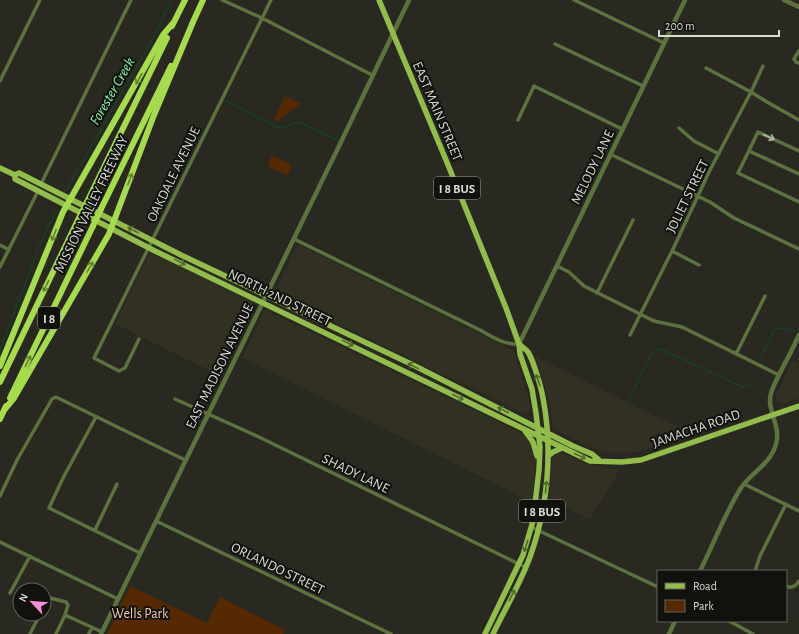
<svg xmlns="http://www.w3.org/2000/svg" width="799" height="634" font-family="'Alegreya Sans',sans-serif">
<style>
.built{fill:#323023}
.green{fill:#562903}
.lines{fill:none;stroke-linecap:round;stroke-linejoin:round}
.stream{stroke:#084f27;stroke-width:1}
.minor{stroke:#5d733f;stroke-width:3.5}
.tertiary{stroke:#5d733f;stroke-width:4.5}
.primary{stroke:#92bd4c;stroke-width:5.5}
.motorway{stroke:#a6db4e;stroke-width:6}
.motorway-bridge{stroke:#a6db4e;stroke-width:6}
.oneway{stroke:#638031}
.oneway2{stroke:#b5bca9}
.oneway3{stroke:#52672d}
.labels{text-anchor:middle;stroke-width:4;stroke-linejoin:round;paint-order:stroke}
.shield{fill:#11110e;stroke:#9e9e9a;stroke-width:1}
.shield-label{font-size:13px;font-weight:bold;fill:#dbdbd6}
.street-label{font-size:14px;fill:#dbdbd6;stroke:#11110e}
.park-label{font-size:14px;fill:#f5cbb2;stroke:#11110e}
.water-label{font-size:15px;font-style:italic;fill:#87f4a8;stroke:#11110e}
</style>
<rect width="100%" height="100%" fill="#292922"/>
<path class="built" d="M 298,244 L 514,351 L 529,400 L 530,411 L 525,414 L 274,293 Z
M 150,252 L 251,301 L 254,304 L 254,308 L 221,376 L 115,324 Z
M 265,310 L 532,438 L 537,452 L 532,502 L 242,358 Z
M 535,356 L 688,432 L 690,437 L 638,452 L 618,453 L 605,452 L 589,447 L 553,429 L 550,403 Z
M 792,360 L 799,363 L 799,398 L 783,404 L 776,401 L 776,396 Z
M 560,453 L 586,463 L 603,468 L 620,469 L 601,502 L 597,506 L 590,519 L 559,505 L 549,502 L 552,460 L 557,454 Z"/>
<path class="green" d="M 285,96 L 301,103 L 278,121 L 274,119 Z
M 274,156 L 290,164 L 291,167 L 288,174 L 285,174 L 269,167 L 268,164 L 271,157 Z
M 130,586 L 207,623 L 220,597 L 285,630 L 283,634 L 107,634 Z"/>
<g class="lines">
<path class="stream" d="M 223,99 L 276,127 C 289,129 289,123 299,122 L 339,141
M 66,191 L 154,36 L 171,0
M 0,350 L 39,247 L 55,212
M 760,358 L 774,330 L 781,328 L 795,331
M 628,402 L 651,355 L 657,349 L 661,349 L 742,387 L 748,385 L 750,382"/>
<path class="minor" d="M 222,0 L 262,18 L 372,75
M 574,0 L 664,43
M 555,44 L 643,86
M 799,51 L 794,59 L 796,62 L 799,63
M 706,68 L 751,92 L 767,102 L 799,120
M 0,81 L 40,0
M 518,120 L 534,86 L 622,129
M 679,128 L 694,141 L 719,154
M 749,151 L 799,174
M 799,151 L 758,132 L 738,173 L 799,202
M 610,154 L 710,202 L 734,218 L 799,249
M 41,184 L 131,0
M 294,239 L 480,330 C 492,337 504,345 519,344
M 0,245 L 9,250
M 672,251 L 699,265
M 557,266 L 569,272 L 584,286 L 654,321 L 682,327 L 779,375
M 0,267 L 38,191
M 597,293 L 633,220
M 630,335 L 674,247 L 711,168 L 751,92 L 763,66
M 139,339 L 125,368 L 119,371 L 94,358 L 271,0
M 736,354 L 765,296
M 175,399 L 259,437 L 525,567
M 96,417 L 63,478 L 49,508 L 140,553
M 744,484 L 799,511
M 0,496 L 17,460 L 52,399 L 56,397 L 185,460
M 156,521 L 391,634
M 531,527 L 658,587
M 95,530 L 117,484
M 0,542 L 118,599
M 755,571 L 760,556 L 786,504
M 786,586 C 792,589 796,586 799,581
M 10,593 L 30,556
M 44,606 L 47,600 L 50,598 L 66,602 L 68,605 L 65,615 L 56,634
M 65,615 L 102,632
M 729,621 L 753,634
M 30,634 L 40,614
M 89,634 L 92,627"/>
<path class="tertiary" d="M 784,0 L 799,7
M 519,344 L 685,0
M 700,571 C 713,545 724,516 739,491 C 750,472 770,466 776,444 C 781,428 769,413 770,399 C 771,387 779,376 784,365 C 790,355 794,345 799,335
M 101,634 L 341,142 L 409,0
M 669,634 L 675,621"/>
<path class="primary" d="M 379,0 L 446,160 L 506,308 L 519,344 L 520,354 L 532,389 L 536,413 L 540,447 L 539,470 L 533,521 L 523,555 L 485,634
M 0,168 L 15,175 L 19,173 L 181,255 L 411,364 L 573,446 L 592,454 L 599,460
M 15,175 L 15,179 L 155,251 L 590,461 L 622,462 L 641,460 L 799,406
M 525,431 L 533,442 L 537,456
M 548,456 L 553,452 L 562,448
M 493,634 C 505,609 520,584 530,557 C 548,507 553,450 543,398 C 541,387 534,362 528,352 C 526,349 522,347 519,344"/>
<path class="motorway" d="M 192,24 L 203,0
M 172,26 L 185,0
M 87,202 L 167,38
M 101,209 L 171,66
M 0,366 L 63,212 L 163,35 L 174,22
M 0,382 L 78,220
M 10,398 L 93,226
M 5,409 L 14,398 L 109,234 L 154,115 L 193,22
M 0,419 L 6,406"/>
<path class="motorway-bridge" d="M 78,220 L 87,202
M 93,226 L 101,209"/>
</g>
<defs><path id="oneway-shaft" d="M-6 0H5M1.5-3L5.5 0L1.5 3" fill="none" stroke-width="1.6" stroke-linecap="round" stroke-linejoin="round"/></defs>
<g class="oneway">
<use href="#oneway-shaft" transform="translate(139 79) rotate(119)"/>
<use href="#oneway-shaft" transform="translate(130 179) rotate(-69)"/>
<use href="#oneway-shaft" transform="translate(54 235) rotate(111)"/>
<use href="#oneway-shaft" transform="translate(90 267) rotate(-60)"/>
<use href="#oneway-shaft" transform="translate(46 286) rotate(116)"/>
<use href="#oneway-shaft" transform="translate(28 361) rotate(-64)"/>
</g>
<use class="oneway2" href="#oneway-shaft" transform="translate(769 137) rotate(25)"/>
<g class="oneway3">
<use href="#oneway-shaft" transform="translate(133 230) rotate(-153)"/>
<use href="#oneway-shaft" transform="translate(180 262) rotate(26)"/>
<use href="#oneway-shaft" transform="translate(348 343) rotate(26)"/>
<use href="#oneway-shaft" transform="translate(413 366) rotate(-154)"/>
<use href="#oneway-shaft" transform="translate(538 380) rotate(-110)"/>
<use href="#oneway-shaft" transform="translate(458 397) rotate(26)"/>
<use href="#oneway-shaft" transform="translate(503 410) rotate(-152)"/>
<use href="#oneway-shaft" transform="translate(580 456) rotate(25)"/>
<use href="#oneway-shaft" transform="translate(546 487) rotate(-85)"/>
<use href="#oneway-shaft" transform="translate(526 546) rotate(108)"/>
<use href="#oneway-shaft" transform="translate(512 595) rotate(-64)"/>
</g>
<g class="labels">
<g class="shield">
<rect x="434" y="177" width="46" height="22" rx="3"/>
<rect x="38" y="307" width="22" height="22" rx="3"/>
<rect x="519" y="500" width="46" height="22" rx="3"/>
</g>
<g class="shield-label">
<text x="457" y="193">I 8 BUS</text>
<text x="49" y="323">I 8</text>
<text x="542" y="516">I 8 BUS</text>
</g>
<g class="street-label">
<text transform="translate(438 111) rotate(67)" y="5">EAST MAIN STREET</text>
<text transform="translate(592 167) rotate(-64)" y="5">MELODY LANE</text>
<text transform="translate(173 174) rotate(-64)" y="5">OAKDALE AVENUE</text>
<text transform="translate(687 196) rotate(-64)" y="5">JOLIET STREET</text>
<text transform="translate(91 204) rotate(-64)" y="5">MISSION VALLEY FREEWAY</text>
<text transform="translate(280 297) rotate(26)" y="5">NORTH 2ND STREET</text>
<text transform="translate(219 366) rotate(-64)" y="5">EAST MADISON AVENUE</text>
<text transform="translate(696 428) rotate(-19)" y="5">JAMACHA ROAD</text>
<text transform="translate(356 473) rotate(26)" y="5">SHADY LANE</text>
<text transform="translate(278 568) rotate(26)" y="5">ORLANDO STREET</text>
</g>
<g class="park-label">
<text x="140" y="618">Wells Park</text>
</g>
<g class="water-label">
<text transform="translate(112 91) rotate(-60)" y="5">Forester Creek</text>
</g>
</g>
<rect x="657" y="570" width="130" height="52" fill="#11110e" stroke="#62625e"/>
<rect x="665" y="583" width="20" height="6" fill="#92bd4c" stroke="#62625e"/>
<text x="693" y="590" font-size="12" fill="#dbdbd6">Road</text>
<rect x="665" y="600" width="20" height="12" fill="#562903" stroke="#62625e"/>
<text x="693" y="610" font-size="12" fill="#dbdbd6">Park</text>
<g transform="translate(32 602) rotate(296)"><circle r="19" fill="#11110e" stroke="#62625e"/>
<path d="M0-3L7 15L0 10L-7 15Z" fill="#f391d6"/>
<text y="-6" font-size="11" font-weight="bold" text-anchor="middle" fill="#dbdbd6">N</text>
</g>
<path d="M659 30v6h120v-6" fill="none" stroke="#dbdbd6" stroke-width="2"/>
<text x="665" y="30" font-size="12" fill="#dbdbd6" stroke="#11110e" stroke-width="3" paint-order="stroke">200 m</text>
</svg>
